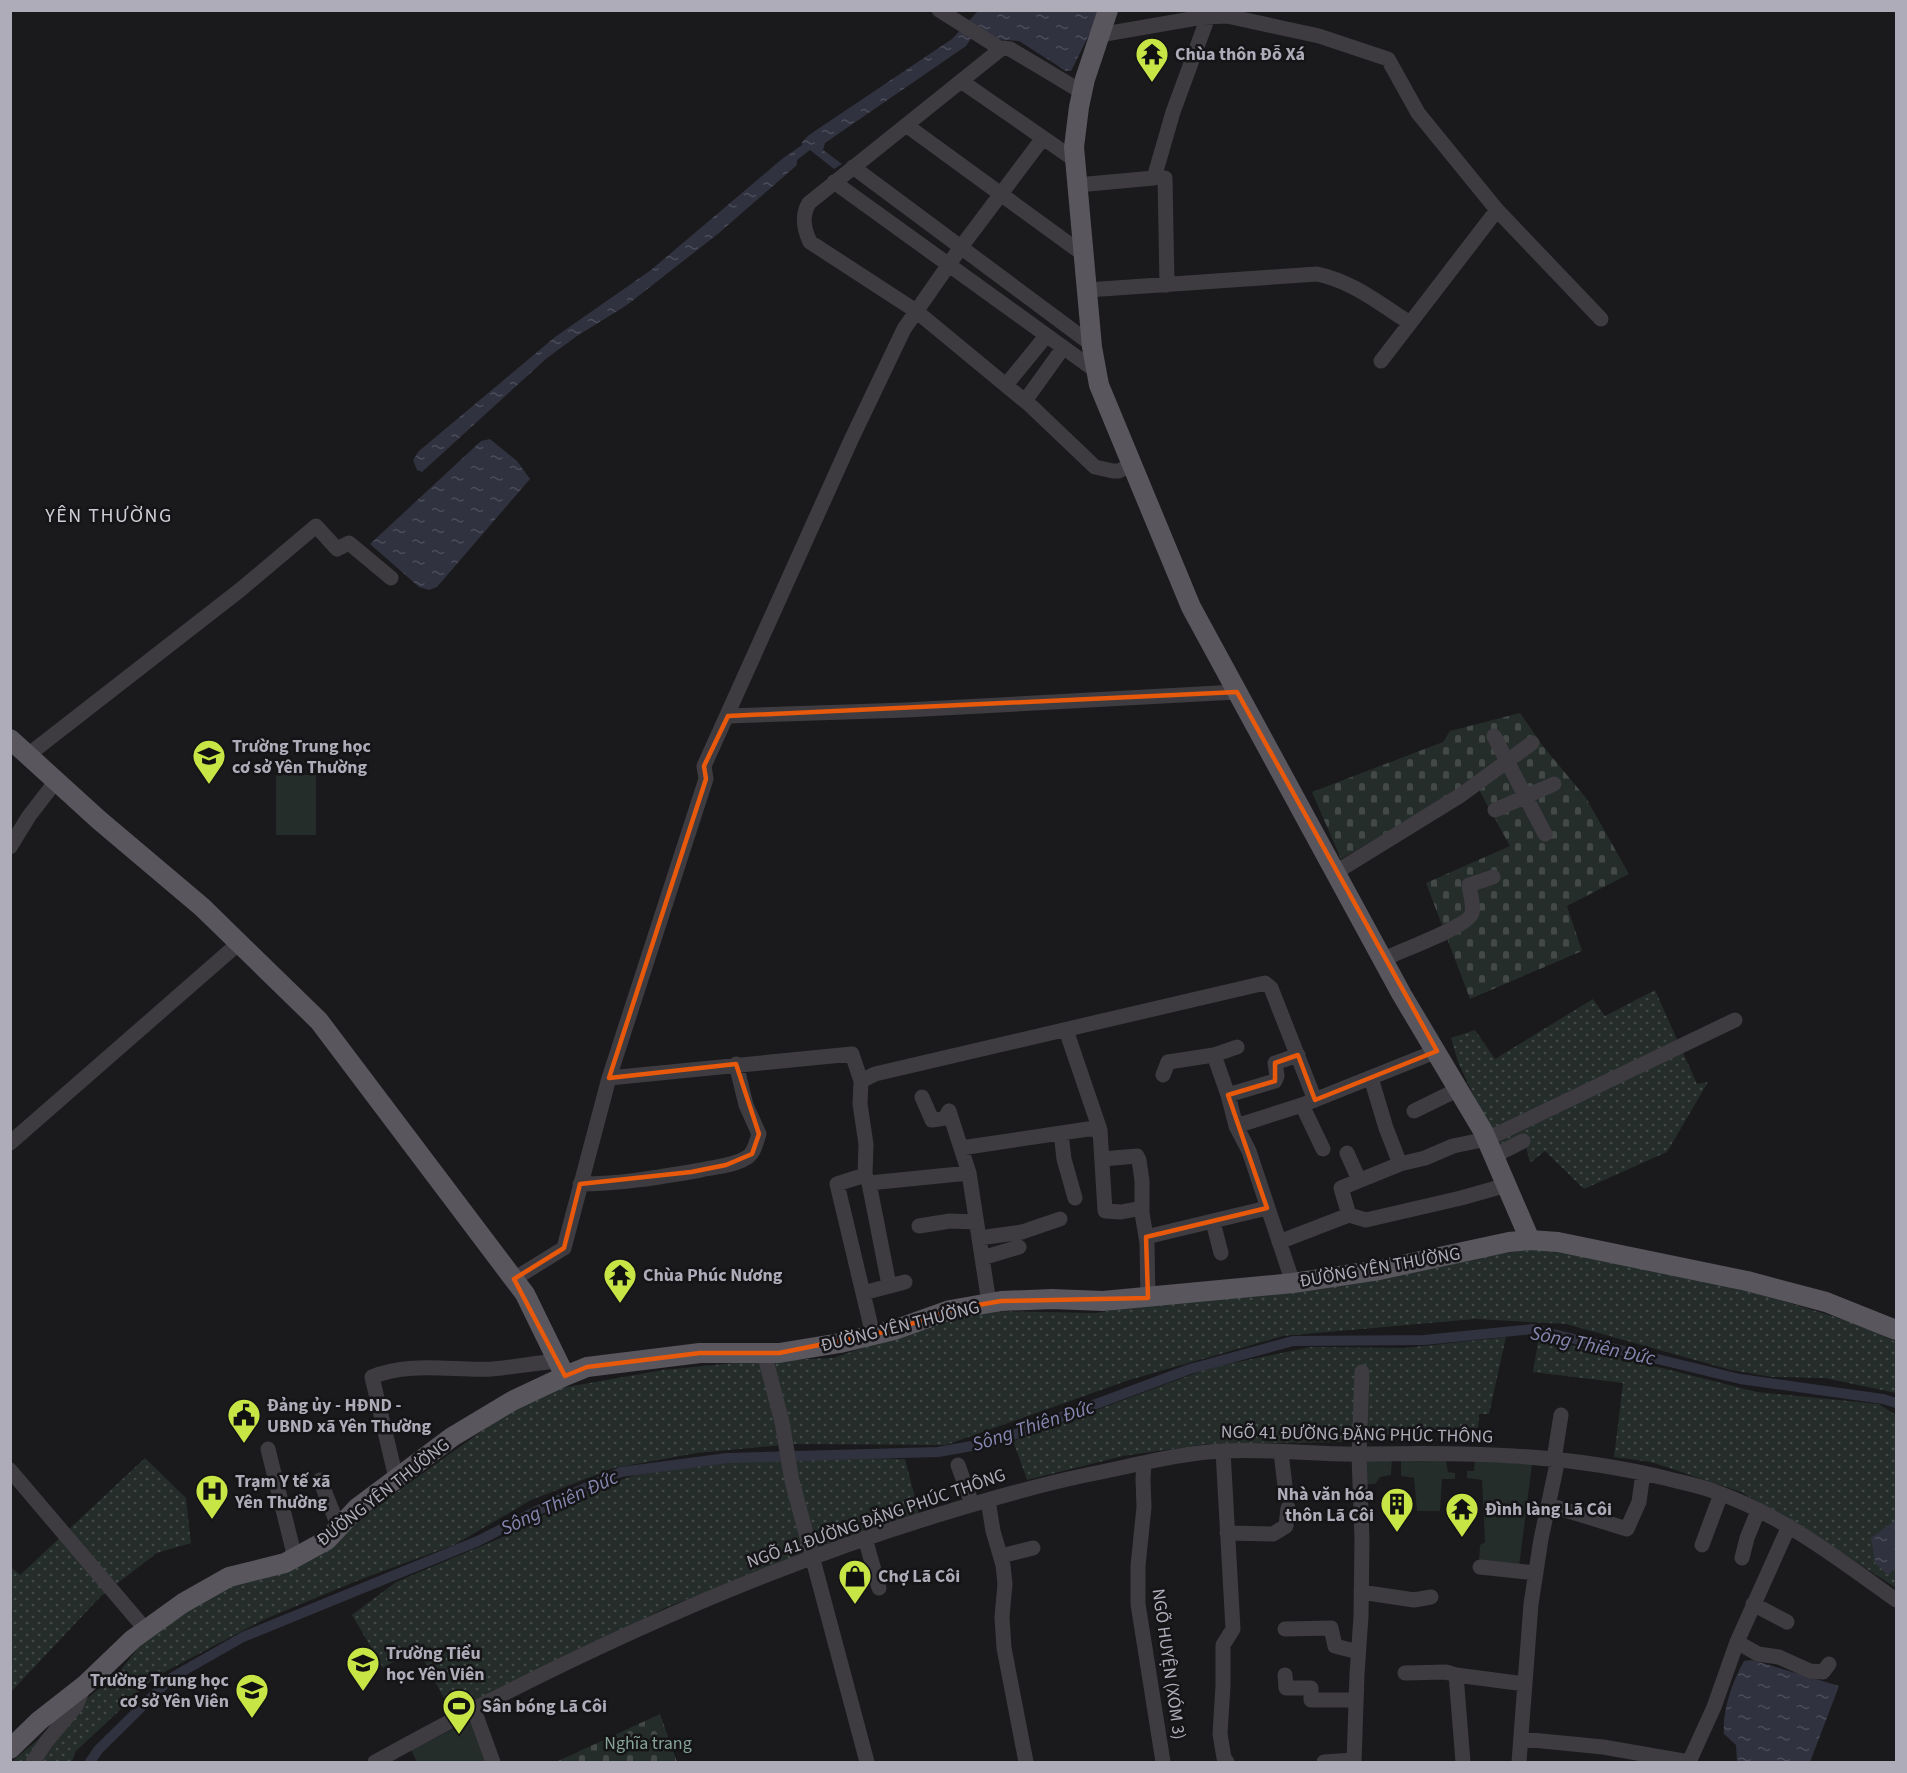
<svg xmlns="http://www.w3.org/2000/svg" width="1907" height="1773" font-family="'Source Sans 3',sans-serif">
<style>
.green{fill:#252d2a}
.cemetery{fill:url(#cemetery-stones)}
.garden{fill:url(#garden-dots)}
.water{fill:url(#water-ripples)}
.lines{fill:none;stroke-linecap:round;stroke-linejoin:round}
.canal{stroke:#313240;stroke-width:10}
.minor{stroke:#3e3c41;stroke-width:15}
.major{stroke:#59565e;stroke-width:20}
.marked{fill:none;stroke:#e8590c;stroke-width:4.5;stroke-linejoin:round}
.labels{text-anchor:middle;stroke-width:5;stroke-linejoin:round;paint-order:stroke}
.poi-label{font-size:18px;font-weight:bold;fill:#afacb9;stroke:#151416;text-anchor:start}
.street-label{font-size:18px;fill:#afacb9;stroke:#151416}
.park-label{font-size:18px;fill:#85a396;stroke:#151416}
.neighbourhood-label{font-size:20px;letter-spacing:1.5px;fill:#cfcdd6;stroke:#151416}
.water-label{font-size:20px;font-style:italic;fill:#8687b1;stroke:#151416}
</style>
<defs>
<pattern id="cemetery-stones" width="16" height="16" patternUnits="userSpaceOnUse" patternTransform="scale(1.5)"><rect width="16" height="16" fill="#252d2a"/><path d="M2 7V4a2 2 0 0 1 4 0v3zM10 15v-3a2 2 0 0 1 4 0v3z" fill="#424947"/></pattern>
<pattern id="garden-dots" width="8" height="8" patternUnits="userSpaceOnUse" patternTransform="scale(1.5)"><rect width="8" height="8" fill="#252d2a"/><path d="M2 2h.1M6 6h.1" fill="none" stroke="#424947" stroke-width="1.8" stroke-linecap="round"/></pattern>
<pattern id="water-ripples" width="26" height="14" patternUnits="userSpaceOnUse" patternTransform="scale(1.5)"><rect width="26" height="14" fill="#313240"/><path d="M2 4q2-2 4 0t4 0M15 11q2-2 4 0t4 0" fill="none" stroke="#4c4d5a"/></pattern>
</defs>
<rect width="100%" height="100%" fill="#1a191b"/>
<path class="green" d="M 276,775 L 316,775 L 316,835 L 276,835 Z
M 1359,1458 L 1392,1458 L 1391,1475 L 1380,1477 L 1375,1484 L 1362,1484 Z
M 1475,1458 L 1532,1464 L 1519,1567 L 1479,1562 L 1480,1545 L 1485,1542 L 1482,1480 L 1467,1478 L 1467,1471 L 1474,1471 Z
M 1401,1461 L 1446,1461 L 1448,1472 L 1455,1473 L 1455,1479 L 1442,1479 L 1440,1511 L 1417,1511 L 1414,1478 L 1401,1476 Z
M 472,1720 L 488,1762 L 417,1762 L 411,1750 Z"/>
<path class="cemetery" d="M 1520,713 L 1543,746 L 1586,798 L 1629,874 L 1567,906 L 1582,951 L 1470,999 L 1426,883 L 1510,846 L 1474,781 L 1341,859 L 1312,792 L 1443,742 L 1450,731 Z
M 660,1714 L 677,1762 L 556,1762 Z"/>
<path class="garden" d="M 1655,990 L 1697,1084 L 1708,1082 L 1667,1152 L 1584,1189 L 1545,1151 L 1530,1163 L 1523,1134 L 1497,1146 L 1458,1062 L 1451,1038 L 1475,1030 L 1495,1059 L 1593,999 L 1605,1016 Z
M 1538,1248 L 1744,1289 L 1865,1326 L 1896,1342 L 1896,1393 L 1825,1378 L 1772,1377 L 1731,1370 L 1566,1324 L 1475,1319 L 1283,1336 L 1129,1380 L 946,1445 L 793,1444 L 697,1453 L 614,1468 L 531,1500 L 454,1545 L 359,1580 L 265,1619 L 155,1677 L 75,1752 L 72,1762 L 11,1762 L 120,1671 L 149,1634 L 211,1593 L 319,1556 L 373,1509 L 507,1413 L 561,1388 L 663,1370 L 754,1361 L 833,1358 L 933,1324 L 983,1311 L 1096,1313 L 1196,1296 L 1443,1263 Z
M 1506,1337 L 1489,1414 L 1479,1414 L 1478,1428 L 1405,1432 L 1346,1442 L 1207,1444 L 1123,1456 L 1027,1480 L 1013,1441 L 1212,1367 L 1311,1347 L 1405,1348 Z
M 1539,1337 L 1757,1392 L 1879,1404 L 1896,1415 L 1896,1588 L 1817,1536 L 1741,1492 L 1651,1462 L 1614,1457 L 1623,1383 L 1533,1372 Z
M 145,1458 L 186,1498 L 191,1543 L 157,1553 L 101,1596 L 11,1692 L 11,1567 L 20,1575 Z
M 844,1458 L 905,1459 L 919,1513 L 667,1607 L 453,1715 L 417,1648 L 383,1668 L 352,1615 L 396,1582 L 510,1534 L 584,1493 L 632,1476 L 728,1461 Z"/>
<path class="water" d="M 978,11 L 1101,11 L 1071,71 L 1066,71 L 1019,41 L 972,37 L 966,46 L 825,143 L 823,150 L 842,164 L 834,169 L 810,150 L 797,160 L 797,165 L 719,233 L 627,305 L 577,336 L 547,358 L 422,472 L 417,470 L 413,460 L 419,451 L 555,337 L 651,270 L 782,159 L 802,145 L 802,142 L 809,135 L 952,39 Z
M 490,439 L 517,461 L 530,479 L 437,587 L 429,590 L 419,587 L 370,544 L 481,441 Z
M 1896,1520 L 1896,1567 L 1888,1575 L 1875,1563 L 1871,1538 Z
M 1752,1660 L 1839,1686 L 1810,1762 L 1737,1762 L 1736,1745 L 1724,1734 C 1722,1711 1732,1682 1744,1661 Z"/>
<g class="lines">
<path class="canal" d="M 90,1762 L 98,1750 L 171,1678 L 243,1637 L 478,1541 L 558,1500 L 621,1472 L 727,1458 L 938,1452 L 994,1442 L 1190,1369 L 1293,1341 L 1424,1340 L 1533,1329 L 1740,1379 L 1883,1399 L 1896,1403"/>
<path class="minor" d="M 939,10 L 1001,49 L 1003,48 L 1010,49 L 1082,92
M 1099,35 L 1203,17 L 1227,16 L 1319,36 L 1388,59 L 1418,113 L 1497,210 L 1601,319
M 1001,49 L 809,203 C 801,216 804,229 810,242 L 916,311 L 1031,406 L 1095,467 L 1113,471 L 1119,471 L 1132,464
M 961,81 L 1075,160
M 906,125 L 1083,254
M 853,167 L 1091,344
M 1165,178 L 1167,285
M 834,182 L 1096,371
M 1077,185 L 1154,178 L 1173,112 L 1208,17
M 1087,290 L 1317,274 C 1352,281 1380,304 1410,323
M 1381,361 L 1497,210
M 1006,385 L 1046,336
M 1025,401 L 1063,348
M 728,716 L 906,710 L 1237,692
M 1494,736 L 1545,834
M 28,755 L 240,590 L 316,526 L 337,549 L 349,543 L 391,578
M 1495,810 L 1554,784
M 10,847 L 29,816 L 56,781
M 1336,872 L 1461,795 L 1532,743
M 1384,959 C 1399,951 1468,927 1472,913 C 1474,905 1470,893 1469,885 L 1493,877
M 1066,1030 L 1100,1130 L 1105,1211 L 1121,1212 L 1142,1208
M 1214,1055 L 1228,1095 L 1236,1126 L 1249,1151 L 1293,1283
M 1163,1075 L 1168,1062 L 1214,1055 L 1237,1047
M 609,1078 L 852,1054 L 861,1081 L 860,1104 L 866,1144 L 865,1175 L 869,1183 L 889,1285
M 1371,1078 L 1386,1128 L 1400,1164
M 861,1081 L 875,1074 L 1265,983 L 1271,988 L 1315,1100
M 1228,1095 L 1275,1081 L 1277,1076 L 1275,1063 L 1298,1055
M 922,1097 L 932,1120 L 945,1118 L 949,1111
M 1302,1105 L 1323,1149
M 949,1111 L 969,1173 L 989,1303
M 1414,1111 L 1459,1089
M 1236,1126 L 1302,1105 L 1437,1051
M 1061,1133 L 1064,1159 L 1075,1198
M 10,1143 L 239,943
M 961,1148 L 1088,1129 L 1100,1130
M 1347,1153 L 1359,1180
M 1494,1156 L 1523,1141
M 1102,1159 L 1137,1156 L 1139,1160 L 1142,1181 L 1142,1213 L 1147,1243 L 1148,1298
M 865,1175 L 837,1184 L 873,1335
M 869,1183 L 969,1173
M 580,1184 C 620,1184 661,1177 701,1170 C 715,1167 733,1166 746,1158 C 754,1154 756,1143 759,1134 L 746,1105 L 736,1064
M 1349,1215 L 1341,1188 L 1400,1164 L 1425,1158 L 1453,1146 L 1487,1139 L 1735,1020
M 1213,1222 L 1221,1253
M 919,1226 L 950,1221 L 976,1222
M 1146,1237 L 1267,1208
M 979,1238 L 1022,1232 L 1060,1219
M 1279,1242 L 1349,1215 L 1366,1220 L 1461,1198 L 1507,1185
M 982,1258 L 1019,1247
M 514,1279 L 564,1248 L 609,1078 L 706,779 L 704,766 L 851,440 L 904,329 L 961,247 L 1043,138
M 863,1293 L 905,1282
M 764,1353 L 782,1422 L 792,1481 L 867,1762
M 268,1449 L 295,1558
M 1223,1451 L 1233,1629 L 1223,1645 L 1223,1686 L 1220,1734 L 1224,1758 L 1227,1762
M 1281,1452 L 1285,1486
M 1144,1463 L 1143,1479 L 1144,1507 L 1138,1566 L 1138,1604 L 1163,1762
M 958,1465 L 972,1504
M 10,1470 L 146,1630
M 396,1478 L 372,1377 C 409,1361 453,1371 492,1369 C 514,1367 536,1363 557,1361
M 320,1480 L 339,1528
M 988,1500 L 993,1531 L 1003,1565 L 1005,1584 L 1002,1617 L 1004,1648 L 1026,1762
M 1549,1505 L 1627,1529 L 1639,1502 L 1643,1473
M 1227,1533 L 1273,1534 L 1286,1526 L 1288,1508
M 865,1538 L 879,1588
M 1702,1545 L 1721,1494
M 1001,1556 L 1033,1548
M 1742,1558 L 1747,1538 L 1758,1511
M 1480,1567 L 1536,1573
M 1361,1592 L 1414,1600 L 1431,1597
M 1753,1604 L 1787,1622
M 1285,1629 L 1331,1628 L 1335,1646 L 1358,1652
M 1737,1642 L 1758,1654 L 1779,1657 L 1810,1671 L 1823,1672 L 1829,1664
M 1405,1673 L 1446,1672 L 1456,1675 L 1525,1684
M 1285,1675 L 1286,1688 L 1311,1688 L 1311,1700 L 1356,1700
M 1456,1675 L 1463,1762
M 474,1710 L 493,1762
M 1521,1739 L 1603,1747 L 1689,1762
M 33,1762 L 46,1742 L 76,1706 L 84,1686
M 375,1762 C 552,1664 737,1577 931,1517 C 986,1500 1040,1484 1096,1473 C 1136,1465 1185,1452 1224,1451 C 1273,1448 1322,1456 1370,1454 C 1473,1452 1568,1454 1669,1479 C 1684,1483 1701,1486 1716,1492 C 1782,1515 1840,1560 1896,1600
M 1324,1762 L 1354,1760
M 1354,1762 L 1357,1674 L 1361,1616 L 1362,1540 L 1359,1455 L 1362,1372
M 1519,1762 L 1531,1604 L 1541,1539 L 1558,1459 L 1555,1453 L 1561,1415
M 1689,1762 L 1714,1707 L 1737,1642 L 1789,1526"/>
<path class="major" d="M 1108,10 L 1085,79 L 1079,107 L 1074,147 L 1092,347 L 1099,385 L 1191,607 L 1402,995 L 1483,1131 L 1530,1240
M 10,739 L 99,820 L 202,907 L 319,1021 L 525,1294 L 565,1376
M 10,1749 L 40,1720 L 86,1684 L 133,1639 L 183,1603 L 229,1577 L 285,1563 L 327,1540 L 357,1508 L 452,1437 L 512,1401 L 565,1376 L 587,1367 L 700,1353 L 779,1353 L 840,1343 L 894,1330 L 950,1310 L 1001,1301 L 1052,1299 L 1103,1301 L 1293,1283 L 1379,1270 L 1509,1242 L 1530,1240 L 1558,1242 L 1747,1281 L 1826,1302 L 1896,1330"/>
</g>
<path class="marked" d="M 1237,692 L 1437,1051 L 1315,1100 L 1298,1055 L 1275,1063 L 1275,1081 L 1228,1095 L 1267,1208 L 1146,1237 L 1148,1298 L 1001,1301 L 950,1310 L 894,1330 L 779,1353 L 700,1353 L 587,1367 L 565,1376 L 514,1279 L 564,1248 L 580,1184 L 691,1172 L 726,1165 L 752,1154 L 759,1134 L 736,1064 L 609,1078 L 706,779 L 704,766 L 728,716 Z"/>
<defs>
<symbol id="temple-pin" viewBox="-11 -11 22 30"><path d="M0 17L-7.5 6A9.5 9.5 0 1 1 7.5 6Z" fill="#c8e546" stroke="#151416"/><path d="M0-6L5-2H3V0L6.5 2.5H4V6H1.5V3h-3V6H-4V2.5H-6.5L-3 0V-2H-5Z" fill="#111"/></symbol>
<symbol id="school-pin" viewBox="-11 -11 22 30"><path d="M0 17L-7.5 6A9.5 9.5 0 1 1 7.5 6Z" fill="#c8e546" stroke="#151416"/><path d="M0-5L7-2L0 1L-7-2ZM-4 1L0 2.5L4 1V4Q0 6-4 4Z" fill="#111"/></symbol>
<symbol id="civic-pin" viewBox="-11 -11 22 30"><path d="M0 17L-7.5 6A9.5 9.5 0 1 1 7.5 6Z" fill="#c8e546" stroke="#151416"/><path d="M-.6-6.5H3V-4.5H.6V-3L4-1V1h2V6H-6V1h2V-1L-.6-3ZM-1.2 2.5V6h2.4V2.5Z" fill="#111"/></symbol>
<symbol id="hospital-pin" viewBox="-11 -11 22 30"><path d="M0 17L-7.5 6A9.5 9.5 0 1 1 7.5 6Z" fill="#c8e546" stroke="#151416"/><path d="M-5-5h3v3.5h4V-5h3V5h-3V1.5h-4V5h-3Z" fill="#111"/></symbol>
<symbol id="building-pin" viewBox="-11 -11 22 30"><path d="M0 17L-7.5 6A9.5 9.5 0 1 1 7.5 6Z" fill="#c8e546" stroke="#151416"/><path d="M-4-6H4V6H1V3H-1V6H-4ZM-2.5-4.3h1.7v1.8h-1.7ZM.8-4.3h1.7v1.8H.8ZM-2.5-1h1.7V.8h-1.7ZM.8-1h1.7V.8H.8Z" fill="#111"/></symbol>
<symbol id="shop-pin" viewBox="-11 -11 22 30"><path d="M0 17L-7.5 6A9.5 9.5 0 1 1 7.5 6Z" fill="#c8e546" stroke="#151416"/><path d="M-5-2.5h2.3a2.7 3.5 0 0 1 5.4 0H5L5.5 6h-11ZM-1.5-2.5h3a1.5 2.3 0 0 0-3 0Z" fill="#111"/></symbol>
<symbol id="stadium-pin" viewBox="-11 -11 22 30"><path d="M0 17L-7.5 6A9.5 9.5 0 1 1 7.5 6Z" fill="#c8e546" stroke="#151416"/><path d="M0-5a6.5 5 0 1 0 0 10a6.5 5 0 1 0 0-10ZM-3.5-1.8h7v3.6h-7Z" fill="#111"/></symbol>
</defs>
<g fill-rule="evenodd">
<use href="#temple-pin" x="1133" y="35" width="38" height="52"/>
<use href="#school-pin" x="190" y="737" width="38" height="52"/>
<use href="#temple-pin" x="601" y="1256" width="38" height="52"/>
<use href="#civic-pin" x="225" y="1396" width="38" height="52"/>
<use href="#hospital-pin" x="193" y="1472" width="38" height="52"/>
<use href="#building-pin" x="1378" y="1485" width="38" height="52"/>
<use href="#temple-pin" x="1443" y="1490" width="38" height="52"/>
<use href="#shop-pin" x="836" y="1557" width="38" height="52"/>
<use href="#school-pin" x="344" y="1644" width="38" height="52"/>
<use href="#school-pin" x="233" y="1671" width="38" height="52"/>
<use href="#stadium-pin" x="440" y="1687" width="38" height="52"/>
</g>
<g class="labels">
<g class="poi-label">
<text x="1175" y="60">Chùa thôn Đỗ Xá</text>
<text x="232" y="752">Trường Trung học<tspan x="232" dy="21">cơ sở Yên Thường</tspan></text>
<text x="643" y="1281">Chùa Phúc Nương</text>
<text x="267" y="1411">Đảng ủy - HĐND -<tspan x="267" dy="21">UBND xã Yên Thường</tspan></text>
<text x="235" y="1487">Trạm Y tế xã<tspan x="235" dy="21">Yên Thường</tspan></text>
<text x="1374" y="1500" text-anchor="end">Nhà văn hóa<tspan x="1374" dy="21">thôn Lã Côi</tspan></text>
<text x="1485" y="1515">Đình làng Lã Côi</text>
<text x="878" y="1582">Chợ Lã Côi</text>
<text x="386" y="1659">Trường Tiểu<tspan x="386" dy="21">học Yên Viên</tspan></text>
<text x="229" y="1686" text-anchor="end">Trường Trung học<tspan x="229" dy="21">cơ sở Yên Viên</tspan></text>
<text x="482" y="1712">Sân bóng Lã Côi</text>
</g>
<g class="street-label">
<text transform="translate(1380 1267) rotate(-10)" y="6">ĐƯỜNG YÊN THƯỜNG</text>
<text transform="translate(900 1326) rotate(-14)" y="6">ĐƯỜNG YÊN THƯỜNG</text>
<text transform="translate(1357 1434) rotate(1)" y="6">NGÕ 41 ĐƯỜNG ĐẶNG PHÚC THÔNG</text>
<text transform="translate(383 1492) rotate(-38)" y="6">ĐƯỜNG YÊN THƯỜNG</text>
<text transform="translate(876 1518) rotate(-19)" y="6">NGÕ 41 ĐƯỜNG ĐẶNG PHÚC THÔNG</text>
<text transform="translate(1169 1664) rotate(82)" y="6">NGÕ HUYỆN (XÓM 3)</text>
</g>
<g class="park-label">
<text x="648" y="1749">Nghĩa trang</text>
</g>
<g class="neighbourhood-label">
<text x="109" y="522">YÊN THƯỜNG</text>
</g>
<g class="water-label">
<text transform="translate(1593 1345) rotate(12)" y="7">Sông Thiên Đức</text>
<text transform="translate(1033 1425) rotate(-18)" y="7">Sông Thiên Đức</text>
<text transform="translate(559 1502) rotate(-25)" y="7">Sông Thiên Đức</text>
</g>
</g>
<rect width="1907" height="1773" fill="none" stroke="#afacb9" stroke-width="24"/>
</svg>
